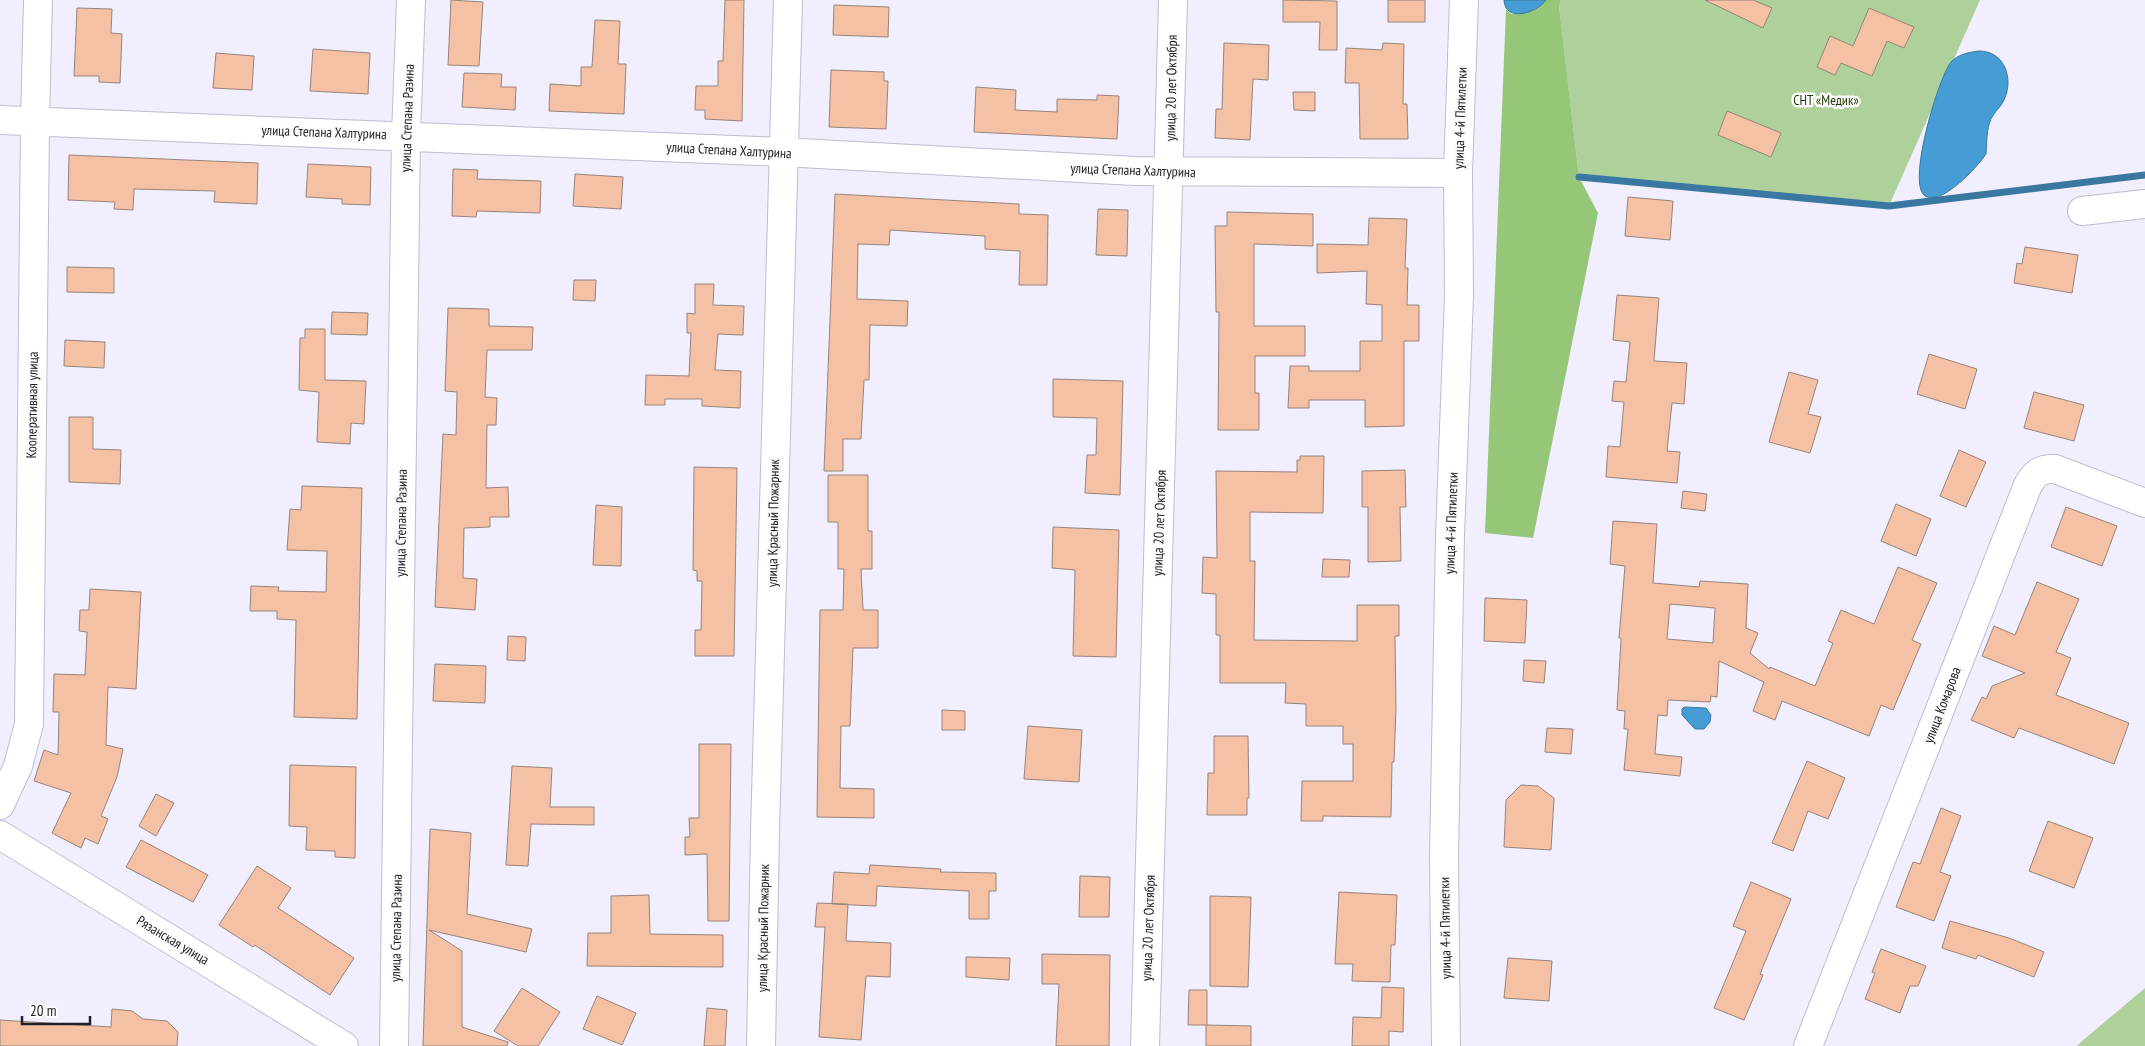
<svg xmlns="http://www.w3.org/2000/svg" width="2145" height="1046" font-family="'PT Sans Narrow',sans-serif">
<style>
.green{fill:#aed09a}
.forest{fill:#96c678}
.water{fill:#469dd5;stroke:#3b78a1}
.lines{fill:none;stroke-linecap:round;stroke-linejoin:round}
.stream{stroke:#3b78a1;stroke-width:7}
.building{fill:#f4c1a4;stroke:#988479;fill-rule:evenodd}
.minor-casing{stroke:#bfbcd1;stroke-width:30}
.major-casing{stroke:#bfbcd1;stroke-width:30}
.minor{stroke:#fff;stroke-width:28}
.major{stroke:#fff;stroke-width:28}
.labels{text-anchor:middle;stroke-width:5;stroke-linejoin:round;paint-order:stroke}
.street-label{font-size:14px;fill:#222128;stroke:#fdfdfd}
.park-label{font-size:14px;fill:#1e3b02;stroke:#fdfdfd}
</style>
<rect width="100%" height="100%" fill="#f0eeff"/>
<path class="green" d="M 1561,0 L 1980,0 L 1889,206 L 1579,177 L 1559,6 Z
M 2145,988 L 2145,1046 L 2077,1046 L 2081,1042 Z"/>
<path class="forest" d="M 1546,0 L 1561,0 L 1559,6 L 1579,177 L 1598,213 L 1533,538 L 1485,533 L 1506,9 L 1511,14 C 1523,14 1538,10 1546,0 Z"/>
<path class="water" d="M 1504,0 L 1546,0 C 1537,13 1505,23 1504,0 Z
M 1979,51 C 2005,51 2014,79 2004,100 C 2001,107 1994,112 1991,119 C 1986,130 1987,143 1986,154 C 1979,165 1938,211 1923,194 C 1909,177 1938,79 1951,62 C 1957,55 1969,52 1979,51 Z
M 1684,707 L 1706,708 L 1711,715 L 1710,722 L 1704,729 L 1695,729 L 1682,715 L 1682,709 Z"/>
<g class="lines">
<path class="stream" d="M 1579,177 L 1889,206 L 2145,175"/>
</g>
<path class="building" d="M 451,0 L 483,2 L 479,66 L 448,65 Z
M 725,0 L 744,0 L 742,121 L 705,119 L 705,110 L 695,110 L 696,86 L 718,86 L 718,61 L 723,61 Z
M 1283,0 L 1337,1 L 1337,50 L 1319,50 L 1320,22 L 1283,22 Z
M 1388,0 L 1425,0 L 1425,22 L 1388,22 Z
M 1705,0 L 1753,0 L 1772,8 L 1763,28 Z
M 834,5 L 889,7 L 888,37 L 833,35 Z
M 77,8 L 112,9 L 111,33 L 122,34 L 120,83 L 99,82 L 99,76 L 74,76 Z
M 1869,8 L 1914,27 L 1904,48 L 1887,41 L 1872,76 L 1841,63 L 1835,75 L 1817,67 L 1830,36 L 1853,46 Z
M 595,20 L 620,21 L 618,64 L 626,64 L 624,114 L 549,111 L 550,84 L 581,86 L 581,67 L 592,67 Z
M 1224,43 L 1269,45 L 1268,80 L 1253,79 L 1250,140 L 1215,138 L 1216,109 L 1222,109 Z
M 1383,43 L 1404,44 L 1403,104 L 1407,104 L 1408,139 L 1360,139 L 1359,83 L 1345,83 L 1346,48 L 1382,50 Z
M 313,49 L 370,53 L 368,94 L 310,91 Z
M 216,53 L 254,56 L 252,90 L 213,88 Z
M 831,70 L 884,72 L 884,81 L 888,81 L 886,129 L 829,127 Z
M 464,73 L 502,74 L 501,87 L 516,87 L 515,110 L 462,107 Z
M 976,87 L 1016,90 L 1015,110 L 1057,112 L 1057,99 L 1097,100 L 1097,95 L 1119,96 L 1117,139 L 974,132 Z
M 1293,92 L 1315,92 L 1315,111 L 1294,110 Z
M 1727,111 L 1781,133 L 1771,157 L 1718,135 Z
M 69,155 L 258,163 L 257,204 L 214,202 L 215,191 L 134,189 L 133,210 L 114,209 L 115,202 L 68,200 Z
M 308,164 L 371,167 L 370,205 L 342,204 L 342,199 L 306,197 Z
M 453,169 L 478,170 L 477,179 L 541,181 L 540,213 L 477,211 L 476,217 L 452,216 Z
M 575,174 L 623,177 L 621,209 L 573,206 Z
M 835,194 L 1019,204 L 1019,214 L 1048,215 L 1047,285 L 1019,285 L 1020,251 L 985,249 L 985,236 L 890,230 L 889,245 L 858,244 L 857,299 L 908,301 L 907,326 L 870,325 L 869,380 L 864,380 L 861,439 L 843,439 L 843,471 L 824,471 Z
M 1628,197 L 1673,201 L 1670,240 L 1625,236 Z
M 1098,209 L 1128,210 L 1127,256 L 1096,255 Z
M 1227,212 L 1313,214 L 1313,246 L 1254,244 L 1254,326 L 1305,326 L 1305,356 L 1255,356 L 1255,393 L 1259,393 L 1259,430 L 1218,430 L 1219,312 L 1216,312 L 1215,226 L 1227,226 Z
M 1369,218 L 1407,219 L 1405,268 L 1408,268 L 1407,305 L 1419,305 L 1419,341 L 1404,341 L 1404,426 L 1365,427 L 1365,400 L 1309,400 L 1309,408 L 1288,408 L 1290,366 L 1309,366 L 1309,371 L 1360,371 L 1360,341 L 1382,341 L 1382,305 L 1366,304 L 1367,271 L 1317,273 L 1317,244 L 1368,245 Z
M 2025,247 L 2078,255 L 2072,293 L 2014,283 L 2017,263 L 2022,264 Z
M 67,267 L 114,268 L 114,293 L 67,292 Z
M 574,280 L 596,280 L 595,301 L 573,300 Z
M 695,284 L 714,284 L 713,305 L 744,306 L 743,335 L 718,334 L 715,370 L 741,371 L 740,408 L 702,406 L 702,399 L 665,399 L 665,405 L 645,405 L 646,375 L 689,376 L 691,333 L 687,333 L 687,313 L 695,314 Z
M 1617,295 L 1659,298 L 1654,361 L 1687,363 L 1684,404 L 1672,403 L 1667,451 L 1680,452 L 1677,483 L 1606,477 L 1608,446 L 1620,447 L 1624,402 L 1612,401 L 1614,381 L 1626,382 L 1630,342 L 1613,340 Z
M 448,308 L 489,309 L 489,326 L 533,327 L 532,350 L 487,350 L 485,397 L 497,398 L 496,425 L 487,425 L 486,488 L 508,487 L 509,517 L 490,517 L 490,527 L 464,528 L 463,578 L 477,579 L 475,610 L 435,607 L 443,434 L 456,435 L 457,392 L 445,391 Z
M 332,312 L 368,313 L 367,335 L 331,334 Z
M 305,329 L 325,329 L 325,380 L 366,381 L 364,424 L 351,423 L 350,444 L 317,442 L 319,392 L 299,390 L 300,338 L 305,338 Z
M 65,340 L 105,342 L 104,368 L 64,366 Z
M 1929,354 L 1977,369 L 1965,409 L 1917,394 Z
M 1789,372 L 1818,380 L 1808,414 L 1821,417 L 1810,453 L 1769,442 Z
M 1053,379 L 1123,381 L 1120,495 L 1085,493 L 1087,455 L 1096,455 L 1097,418 L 1053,417 Z
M 2034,392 L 2084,405 L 2074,441 L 2024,428 Z
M 69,417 L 93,417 L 93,449 L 121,450 L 120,484 L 69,482 Z
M 1959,450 L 1986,462 L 1966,507 L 1940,496 Z
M 1300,456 L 1324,456 L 1323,513 L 1250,512 L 1250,561 L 1255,561 L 1254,640 L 1357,641 L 1357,605 L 1399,605 L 1399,636 L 1395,636 L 1396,708 L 1394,762 L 1392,762 L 1391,817 L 1323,816 L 1323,821 L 1301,821 L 1302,781 L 1353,781 L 1353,744 L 1343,744 L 1343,726 L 1306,726 L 1306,704 L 1285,703 L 1286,683 L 1220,683 L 1220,635 L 1216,635 L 1216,594 L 1202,593 L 1203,557 L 1217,558 L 1216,471 L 1297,472 L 1297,460 L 1300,460 Z
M 694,467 L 737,468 L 734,656 L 695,656 L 695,630 L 701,630 L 702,581 L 697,581 L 697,571 L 693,570 Z
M 1405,470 L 1406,507 L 1400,507 L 1401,561 L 1368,562 L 1368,507 L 1362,507 L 1362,471 Z
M 828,475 L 868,475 L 868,531 L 872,531 L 872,569 L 861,569 L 863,610 L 878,610 L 878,648 L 853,648 L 850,726 L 841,726 L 840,788 L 874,789 L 874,818 L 817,817 L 820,610 L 843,610 L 844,569 L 838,569 L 838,522 L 828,522 Z
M 302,486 L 362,488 L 357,719 L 294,717 L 296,620 L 277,619 L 277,611 L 250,611 L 251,586 L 279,587 L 278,591 L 326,592 L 327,551 L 287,550 L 290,509 L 301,510 Z
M 1683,491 L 1707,494 L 1705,511 L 1681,508 Z
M 1896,504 L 1931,519 L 1916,556 L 1881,541 Z
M 596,505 L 622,507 L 621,566 L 593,565 Z
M 2066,507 L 2117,526 L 2102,566 L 2051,547 Z
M 1613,521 L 1657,524 L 1653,583 L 1699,587 L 1700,581 L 1748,584 L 1746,628 L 1758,633 L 1750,653 L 1769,669 L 1770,667 L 1815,686 L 1833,643 L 1828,641 L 1841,610 L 1874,624 L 1898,567 L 1937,583 L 1912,640 L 1921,644 L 1893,710 L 1881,705 L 1869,736 L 1782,701 L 1775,720 L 1753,711 L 1764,682 L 1719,661 L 1717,697 L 1711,696 L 1710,702 L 1668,700 L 1667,716 L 1658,715 L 1655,754 L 1682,757 L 1680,776 L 1624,770 L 1628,729 L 1624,729 L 1625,711 L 1617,710 L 1621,639 L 1619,638 L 1625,566 L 1610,564 ZM 1670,604 L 1715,608 L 1713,643 L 1667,639 Z
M 1053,527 L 1119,530 L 1116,657 L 1073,656 L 1075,570 L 1052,568 Z
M 1323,559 L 1350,560 L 1349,577 L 1322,577 Z
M 2037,582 L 2079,599 L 2056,652 L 2071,658 L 2056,695 L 2129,723 L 2114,764 L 2019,728 L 2014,738 L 1971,720 L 1982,697 L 1986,699 L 1992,686 L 2025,673 L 1982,656 L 1994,626 L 2015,635 Z
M 90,589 L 141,592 L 136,689 L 108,687 L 106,745 L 123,749 L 117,777 L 101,816 L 108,819 L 98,844 L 85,838 L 81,848 L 52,833 L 71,793 L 34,781 L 44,750 L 58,755 L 59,712 L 53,712 L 54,674 L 85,675 L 87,632 L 79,631 L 80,610 L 89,610 Z
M 1485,598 L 1527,600 L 1525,643 L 1484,641 Z
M 508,636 L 526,637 L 525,661 L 507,660 Z
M 1524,660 L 1546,661 L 1544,683 L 1523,681 Z
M 435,664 L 486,666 L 485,703 L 433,701 Z
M 942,710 L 965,711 L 965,730 L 942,730 Z
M 1028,726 L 1082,730 L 1079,782 L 1024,779 Z
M 1547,728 L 1573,729 L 1571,754 L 1545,752 Z
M 1214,736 L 1248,736 L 1249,798 L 1247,798 L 1247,815 L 1207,815 L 1208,773 L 1214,773 Z
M 699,744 L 731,744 L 729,921 L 708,921 L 707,854 L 685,855 L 685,837 L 690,837 L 689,818 L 699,818 Z
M 1807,761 L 1845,778 L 1828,819 L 1808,811 L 1793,851 L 1772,843 Z
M 290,765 L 356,767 L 355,858 L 335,857 L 335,851 L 306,850 L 307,827 L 289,826 Z
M 512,766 L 552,768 L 550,807 L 594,807 L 594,825 L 531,824 L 528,866 L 506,865 Z
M 1521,785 L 1538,786 L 1554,798 L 1551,850 L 1504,847 L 1506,800 Z
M 156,794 L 174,803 L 156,836 L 139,826 Z
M 1941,808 L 1961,816 L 1940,872 L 1951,876 L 1934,921 L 1896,907 L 1913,862 L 1920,864 Z
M 2048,821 L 2093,838 L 2074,888 L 2029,871 Z
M 430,829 L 471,833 L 467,914 L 532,929 L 526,952 L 429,930 L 462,951 L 462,1027 L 508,1042 L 507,1046 L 423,1046 Z
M 141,840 L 208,875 L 193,902 L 126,867 Z
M 870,865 L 941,869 L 940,872 L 996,873 L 996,891 L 989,891 L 989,919 L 969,919 L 969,891 L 877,886 L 876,906 L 832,904 L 834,872 L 869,874 Z
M 257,866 L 291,888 L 278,908 L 354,958 L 330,995 L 255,945 L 253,947 L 219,925 Z
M 1080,876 L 1110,877 L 1109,917 L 1079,917 Z
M 1751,882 L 1791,899 L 1760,974 L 1763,975 L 1744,1020 L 1714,1008 L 1746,931 L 1733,926 Z
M 1339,892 L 1397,895 L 1395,945 L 1391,945 L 1390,982 L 1352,981 L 1353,964 L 1335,964 Z
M 649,895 L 650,934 L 723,935 L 723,967 L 587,966 L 588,933 L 611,933 L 611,896 Z
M 1210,896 L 1251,897 L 1248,987 L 1210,986 Z
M 817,903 L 848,904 L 846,941 L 891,943 L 890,977 L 866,976 L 861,1040 L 819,1037 L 825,927 L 815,927 Z
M 1950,921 L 2009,938 L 2044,952 L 2034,977 L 1978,955 L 1976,959 L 1942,948 Z
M 1881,949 L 1926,966 L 1918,986 L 1910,986 L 1900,1013 L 1865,999 L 1875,973 L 1872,972 Z
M 1042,954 L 1110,955 L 1109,1046 L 1056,1046 L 1059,984 L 1042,984 Z
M 966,957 L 1010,958 L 1009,980 L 966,977 Z
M 1508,958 L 1552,961 L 1549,1001 L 1504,998 Z
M 1382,987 L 1404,988 L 1403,1032 L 1389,1031 L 1389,1046 L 1352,1046 L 1353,1017 L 1381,1018 Z
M 522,988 L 560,1012 L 538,1046 L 518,1046 L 494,1031 Z
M 1189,990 L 1207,990 L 1207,1025 L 1251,1026 L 1251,1046 L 1206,1046 L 1206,1025 L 1188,1025 Z
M 597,996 L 636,1013 L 622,1045 L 583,1029 Z
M 707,1008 L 727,1010 L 725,1046 L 704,1046 Z
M 112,1009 L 132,1011 L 143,1019 L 167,1021 L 178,1032 L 177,1046 L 0,1046 L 0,1020 L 111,1027 Z"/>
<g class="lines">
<defs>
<path id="minor" d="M 0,120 L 782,152 L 1135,171 L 1458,173
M 2082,211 L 2145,204
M 0,805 L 18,766 L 29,724 L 35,121 L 38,0
M 394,1046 L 406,135 L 411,0
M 761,1046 L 765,832 L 788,0
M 1145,1046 L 1173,0
M 1446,1046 L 1444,857 L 1450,535 L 1459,295 L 1458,173 L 1464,0
M 1808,1046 L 2028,485 C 2035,473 2041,468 2055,469 L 2145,503"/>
<path id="major" d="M 0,835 L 344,1046"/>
</defs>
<use href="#minor" class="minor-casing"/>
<use href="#major" class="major-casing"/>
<use href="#minor" class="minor"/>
<use href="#major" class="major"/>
</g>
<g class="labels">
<g class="street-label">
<text transform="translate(1171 88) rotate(-89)" y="5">улица 20 лет Октября</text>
<text transform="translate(407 118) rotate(-88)" y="5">улица Степана Разина</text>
<text transform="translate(1460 118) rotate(-88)" y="5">улица 4-й Пятилетки</text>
<text transform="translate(324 132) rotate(2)" y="5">улица Степана Халтурина</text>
<text transform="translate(729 150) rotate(3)" y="5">улица Степана Халтурина</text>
<text transform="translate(1133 170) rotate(2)" y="5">улица Степана Халтурина</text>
<text transform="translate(32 405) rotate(-89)" y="5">Кооперативная улица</text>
<text transform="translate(401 523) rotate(-89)" y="5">улица Степана Разина</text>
<text transform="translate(773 523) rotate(-89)" y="5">улица Красный Пожарник</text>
<text transform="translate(1159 523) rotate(-88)" y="5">улица 20 лет Октября</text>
<text transform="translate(1451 523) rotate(-88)" y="5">улица 4-й Пятилетки</text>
<text transform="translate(1942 705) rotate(-69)" y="5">улица Комарова</text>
<text transform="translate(396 928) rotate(-89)" y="5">улица Степана Разина</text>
<text transform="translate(763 928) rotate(-89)" y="5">улица Красный Пожарник</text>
<text transform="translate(1148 928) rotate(-88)" y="5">улица 20 лет Октября</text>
<text transform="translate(1445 928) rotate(-91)" y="5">улица 4-й Пятилетки</text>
<text transform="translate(173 940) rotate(31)" y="5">Рязанская улица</text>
</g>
<g class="park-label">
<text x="1826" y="105">СНТ «Медик»</text>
</g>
</g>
<path d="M22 1016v8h68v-8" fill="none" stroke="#222128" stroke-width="2.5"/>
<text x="30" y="1016" font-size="15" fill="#222128" stroke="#fdfdfd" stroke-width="4" paint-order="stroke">20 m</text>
</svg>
